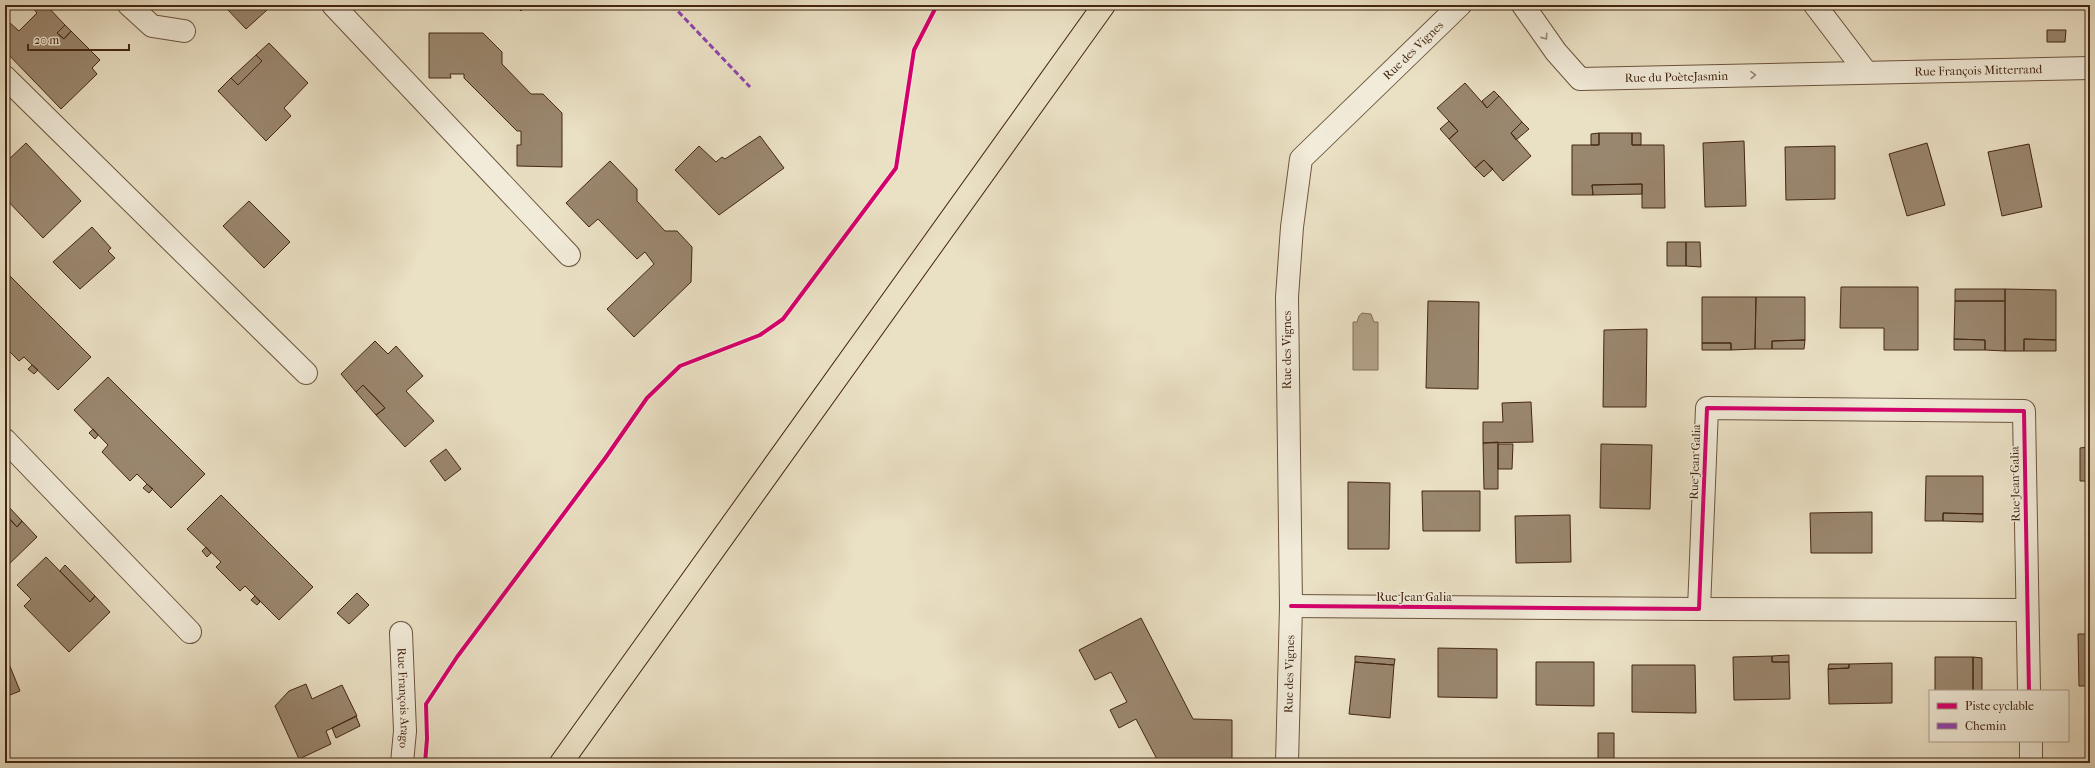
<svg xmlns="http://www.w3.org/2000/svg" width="2095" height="768" font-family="'IM FELL French Canon',serif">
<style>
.water{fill:#b1a187;stroke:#857058}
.building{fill:#9a876f;stroke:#432612}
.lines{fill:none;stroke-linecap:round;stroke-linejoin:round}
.minor-casing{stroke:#6d543e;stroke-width:24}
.major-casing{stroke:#432612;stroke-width:24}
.minor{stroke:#f1ebd9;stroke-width:22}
.major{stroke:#eae0c4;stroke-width:22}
.quiet{stroke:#8e44ad;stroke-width:3;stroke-dasharray:6 3;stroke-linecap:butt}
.cycleway-casing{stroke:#f1ebd9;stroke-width:6}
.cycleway{stroke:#d6006c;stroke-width:4}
.oneway{stroke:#9a8876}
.labels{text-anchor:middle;stroke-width:3;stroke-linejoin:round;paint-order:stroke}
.street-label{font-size:12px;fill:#432612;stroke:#f1ebd9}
</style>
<rect width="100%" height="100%" fill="#eae0c4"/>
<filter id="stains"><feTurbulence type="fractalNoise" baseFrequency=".005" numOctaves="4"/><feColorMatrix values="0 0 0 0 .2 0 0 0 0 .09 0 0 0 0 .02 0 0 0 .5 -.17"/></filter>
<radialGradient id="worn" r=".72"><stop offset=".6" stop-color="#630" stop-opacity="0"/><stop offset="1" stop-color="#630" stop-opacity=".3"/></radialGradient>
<path class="water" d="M 1362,313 L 1371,314 L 1374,322 L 1378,322 L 1378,370 L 1353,370 L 1353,322 L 1357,322 L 1359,316 Z"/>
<path class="building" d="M 37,5 L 46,5 L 65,25 L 57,33 L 64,39 L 71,31 L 100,60 L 92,68 L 97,74 L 61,109 L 5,51 L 5,26 L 9,22 L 19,31 L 37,13 L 33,8 Z
M 223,5 L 231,5 L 227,9 Z
M 231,5 L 262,5 L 267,10 L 246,29 L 227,9 Z
M 515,5 L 527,5 L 521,11 Z
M 65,25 L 71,31 L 64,39 L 57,33 Z
M 2047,30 L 2066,30 L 2065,42 L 2047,42 Z
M 429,33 L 483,33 L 502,52 L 502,64 L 531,94 L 543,94 L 562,113 L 562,167 L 517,166 L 517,145 L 521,145 L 521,131 L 517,131 L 464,78 L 464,74 L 450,74 L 451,78 L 429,78 Z
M 269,43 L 308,83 L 284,108 L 291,116 L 266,141 L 218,91 L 231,78 L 238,85 L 262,61 L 256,55 Z
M 256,55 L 262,61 L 238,85 L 231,78 Z
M 1465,83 L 1487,108 L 1499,96 L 1522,122 L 1511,133 L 1531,156 L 1503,181 L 1484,160 L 1475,168 L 1449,139 L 1458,131 L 1437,108 Z
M 1494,91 L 1499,96 L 1487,108 L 1482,101 Z
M 1449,121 L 1458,131 L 1449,139 L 1440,129 Z
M 1522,122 L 1529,129 L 1516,140 L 1511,133 Z
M 1599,133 L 1632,133 L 1632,145 L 1664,145 L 1665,208 L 1642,208 L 1642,184 L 1592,185 L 1593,195 L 1572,195 L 1572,145 L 1599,145 Z
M 1599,133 L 1599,145 L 1591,145 L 1591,134 Z
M 1632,133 L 1641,133 L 1641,145 L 1632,145 Z
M 760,136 L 784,168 L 719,215 L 675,170 L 699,146 L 716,162 L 722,157 L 725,159 Z
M 1744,141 L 1746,206 L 1705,207 L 1703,143 Z
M 2090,142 L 2090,154 L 2087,143 Z
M 26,143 L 81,201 L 43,238 L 5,198 L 5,163 Z
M 1927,143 L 1945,205 L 1907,216 L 1889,154 Z
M 2029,144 L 2042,207 L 2002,216 L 1988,152 Z
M 1835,146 L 1835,199 L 1786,200 L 1785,147 Z
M 1484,160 L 1493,169 L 1484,177 L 1475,168 Z
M 610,161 L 637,189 L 637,201 L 665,231 L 677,231 L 692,247 L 691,282 L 634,337 L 607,309 L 654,264 L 645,252 L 637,259 L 598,219 L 589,227 L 566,203 Z
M 1642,184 L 1642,194 L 1593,195 L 1592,185 Z
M 249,201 L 290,242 L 264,268 L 223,226 Z
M 92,227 L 111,248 L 108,251 L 115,258 L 80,289 L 53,262 Z
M 1667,242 L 1686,242 L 1686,266 L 1667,266 Z
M 1686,242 L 1700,242 L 1701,267 L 1686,266 Z
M 5,271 L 91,357 L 58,390 L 24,357 L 19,361 L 5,347 Z
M 1841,287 L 1918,287 L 1918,350 L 1884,350 L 1884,328 L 1840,328 Z
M 1955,289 L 2005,289 L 2005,301 L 1955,301 Z
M 2005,289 L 2056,290 L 2056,340 L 2024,339 L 2024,351 L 2005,351 Z
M 1702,297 L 1756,297 L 1755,349 L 1731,350 L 1731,343 L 1702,343 Z
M 1756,297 L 1805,297 L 1805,340 L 1772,341 L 1772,349 L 1755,349 Z
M 1428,301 L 1479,302 L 1478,389 L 1426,388 Z
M 1955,301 L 2005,301 L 2005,351 L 1985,350 L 1985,340 L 1954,339 Z
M 1647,329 L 1646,407 L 1603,407 L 1604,330 Z
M 1954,339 L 1985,340 L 1985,350 L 1954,350 Z
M 2024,339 L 2056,340 L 2056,351 L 2024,351 Z
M 1805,340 L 1804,349 L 1772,349 L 1772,341 Z
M 375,341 L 388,354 L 396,346 L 423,376 L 406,391 L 434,421 L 405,447 L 376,415 L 385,408 L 363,385 L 356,392 L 341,374 Z
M 1702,343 L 1731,343 L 1731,350 L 1702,350 Z
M 32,365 L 38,370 L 34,374 L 28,369 Z
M 108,377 L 205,474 L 171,508 L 137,474 L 130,481 L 102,452 L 108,445 L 74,410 Z
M 363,385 L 385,408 L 376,415 L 356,392 Z
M 1531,402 L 1533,442 L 1483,443 L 1483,422 L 1503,422 L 1502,403 Z
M 2087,427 L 2090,427 L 2090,496 L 2087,496 L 2087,481 L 2080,481 L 2080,448 L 2088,447 Z
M 93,429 L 98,435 L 95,439 L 89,433 Z
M 1498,442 L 1498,489 L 1484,489 L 1483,443 Z
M 1498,444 L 1513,444 L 1512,469 L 1498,469 Z
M 1601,444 L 1652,445 L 1650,509 L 1600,508 Z
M 446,449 L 461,469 L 445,481 L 430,461 Z
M 1926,476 L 1983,476 L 1983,514 L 1943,513 L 1943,521 L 1925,521 Z
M 1348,482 L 1390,483 L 1389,549 L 1348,549 Z
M 147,484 L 153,489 L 149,493 L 143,488 Z
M 1422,491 L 1480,491 L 1480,531 L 1423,531 Z
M 221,495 L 313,587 L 279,620 L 245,586 L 240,591 L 216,567 L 221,562 L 187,529 Z
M 7,505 L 22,521 L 17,527 L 5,514 Z
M 1872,512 L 1872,553 L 1811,553 L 1810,513 Z
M 1943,513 L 1983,514 L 1983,522 L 1943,521 Z
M 5,514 L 17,527 L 22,521 L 37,537 L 5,568 Z
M 1570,515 L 1571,562 L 1516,563 L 1515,516 Z
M 2088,534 L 2090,534 L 2090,568 L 2089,568 Z
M 206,547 L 211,553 L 207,557 L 202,551 Z
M 46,557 L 90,602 L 95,596 L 110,612 L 69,652 L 24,606 L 31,599 L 17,585 Z
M 65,565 L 95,596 L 90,602 L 60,571 Z
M 357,593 L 369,605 L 349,624 L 337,613 Z
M 255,596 L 260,602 L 257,605 L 251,600 Z
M 1141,618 L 1193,719 L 1232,720 L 1232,763 L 1159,763 L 1136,719 L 1119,728 L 1110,710 L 1127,702 L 1111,672 L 1095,680 L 1079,650 Z
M 2078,634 L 2090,634 L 2090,686 L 2079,686 Z
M 1438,648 L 1497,649 L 1497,698 L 1438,697 Z
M 5,654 L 20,691 L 5,697 Z
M 1789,655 L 1789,662 L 1772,662 L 1772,656 Z
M 1355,656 L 1395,659 L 1394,665 L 1355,662 Z
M 1772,656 L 1772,662 L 1789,662 L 1790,699 L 1734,700 L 1733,657 Z
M 1935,657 L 1973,657 L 1973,691 L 1935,691 Z
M 1973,657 L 1982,658 L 1982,691 L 1973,691 Z
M 1355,662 L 1394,665 L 1390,718 L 1349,714 Z
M 1536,662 L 1594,662 L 1594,706 L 1536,705 Z
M 1892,663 L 1892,703 L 1829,704 L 1828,669 L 1849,668 L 1849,664 Z
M 1829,664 L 1849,664 L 1849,668 L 1828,669 Z
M 1632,665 L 1695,665 L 1696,713 L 1632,712 Z
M 306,684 L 312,699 L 342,685 L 357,716 L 326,731 L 331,744 L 299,759 L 275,706 L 289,691 Z
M 356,716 L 360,726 L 336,738 L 332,728 Z
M 1598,733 L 1614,733 L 1614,763 L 1598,763 Z"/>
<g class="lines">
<defs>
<g id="minor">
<path d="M 129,5 L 152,26 L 184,31"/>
<path d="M 333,5 L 569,255"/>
<path id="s1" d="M 1523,5 L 1556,52 L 1580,79 L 2090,68"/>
<path d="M 1815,5 L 1866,72"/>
<path d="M 5,77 L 306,373"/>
<path d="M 5,440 L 190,632"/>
<path d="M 1291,606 L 1699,609 L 1707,408 L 2024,411 L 2029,691"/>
<path d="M 1699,609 L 2027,610"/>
<path id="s2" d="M 401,633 L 405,731 L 402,763"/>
<path d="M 2031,741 L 2031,763"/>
<path id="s3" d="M 1287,763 L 1291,606 L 1287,297 L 1292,227 L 1301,159 L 1460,5"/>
</g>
<path id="major" d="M 561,763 L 1104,5"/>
</defs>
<use href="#minor" class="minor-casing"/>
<use href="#major" class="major-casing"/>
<use href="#minor" class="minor"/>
<use href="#major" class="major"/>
<path class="quiet" d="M 672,5 L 750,87"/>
<defs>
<path id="cycleway" d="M 1291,606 L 1699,609 L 1707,408 L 2024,411 L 2029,691
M 425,763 L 427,739 L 426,704 L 457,657 L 606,457 L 647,398 L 680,366 L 760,335 L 783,319 L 896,168 L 914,50 L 937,5"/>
</defs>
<use href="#cycleway" class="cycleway-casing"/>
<use href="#cycleway" class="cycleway"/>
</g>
<defs><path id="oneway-chevron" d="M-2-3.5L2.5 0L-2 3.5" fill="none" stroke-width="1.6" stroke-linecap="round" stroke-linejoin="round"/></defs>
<g class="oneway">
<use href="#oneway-chevron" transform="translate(1545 37) rotate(55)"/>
<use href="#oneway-chevron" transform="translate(1753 75) rotate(-1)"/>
</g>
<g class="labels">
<g class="street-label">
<text dy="4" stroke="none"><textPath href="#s3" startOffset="761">Rue des Vignes</textPath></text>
<text dy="4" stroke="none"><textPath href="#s1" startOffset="492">Rue François Mitterrand</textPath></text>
<text dy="4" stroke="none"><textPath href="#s1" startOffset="190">Rue du PoèteJasmin</textPath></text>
<text transform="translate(1287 350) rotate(-90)" y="4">Rue des Vignes</text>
<text transform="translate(1695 462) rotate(-88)" y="4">Rue Jean Galia</text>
<text transform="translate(2015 484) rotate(-91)" y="4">Rue Jean Galia</text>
<text x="1414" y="601">Rue Jean Galia</text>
<text dy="4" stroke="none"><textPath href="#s3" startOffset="89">Rue des Vignes</textPath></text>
<text dy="4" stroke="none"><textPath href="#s2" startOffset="65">Rue François Arago</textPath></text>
</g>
</g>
<rect width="2095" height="768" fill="none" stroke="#eae0c4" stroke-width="20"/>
<rect x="6" y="6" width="2083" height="756" fill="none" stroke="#432612" stroke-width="2"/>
<rect x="10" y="10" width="2075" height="748" fill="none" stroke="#432612"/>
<rect x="1929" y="690" width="140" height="52" fill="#f1ebd9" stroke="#ab9c89"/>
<rect x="1937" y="703" width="20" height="6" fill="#d6006c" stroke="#ab9c89"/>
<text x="1965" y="710" font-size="12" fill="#432612">Piste cyclable</text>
<rect x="1937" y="723" width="20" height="6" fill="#8e44ad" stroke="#ab9c89"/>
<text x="1965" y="730" font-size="12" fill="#432612">Chemin</text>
<path d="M28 44v6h101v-6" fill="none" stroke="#432612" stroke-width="2"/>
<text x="34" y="44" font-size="12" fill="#432612" stroke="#f1ebd9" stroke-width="3" paint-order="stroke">20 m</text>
<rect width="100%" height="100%" filter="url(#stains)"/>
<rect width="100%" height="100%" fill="url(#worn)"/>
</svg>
